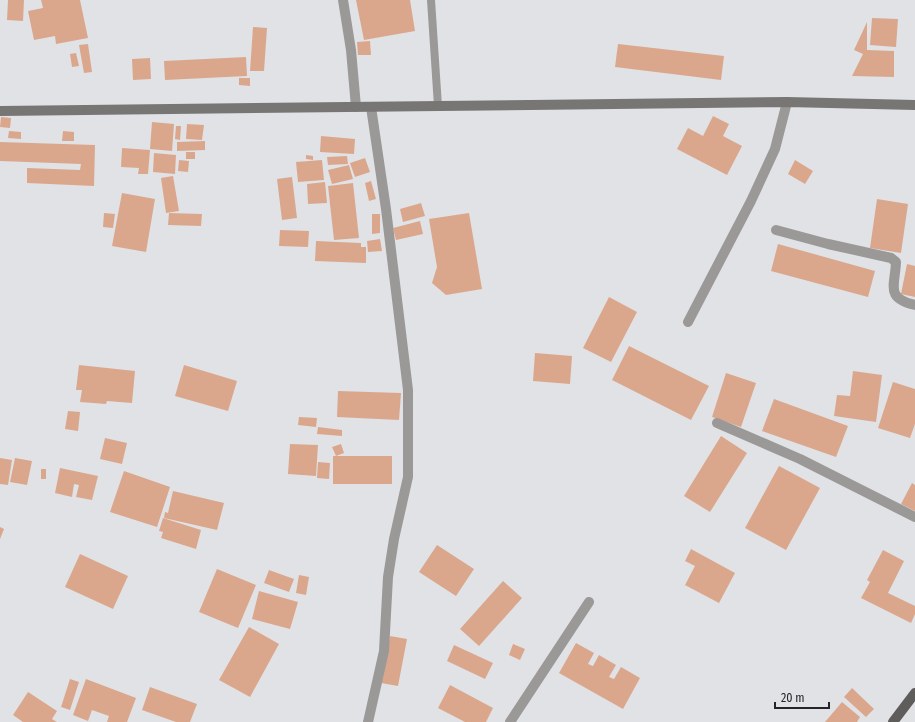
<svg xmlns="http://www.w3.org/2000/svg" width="915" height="722" font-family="'Fira Sans Condensed',sans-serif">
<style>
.building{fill:#daa78d}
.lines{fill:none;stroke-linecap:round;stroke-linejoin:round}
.lane{stroke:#9a9998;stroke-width:8}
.street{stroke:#9a9998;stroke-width:10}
.secondary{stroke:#777674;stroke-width:10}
.primary{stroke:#5e5d5b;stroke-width:10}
</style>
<rect width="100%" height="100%" fill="#e1e2e5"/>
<path class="building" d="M 8,0 L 24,0 L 23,21 L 7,20 Z
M 41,0 L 80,0 L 88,38 L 56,44 L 55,36 L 34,40 L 28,11 L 43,8 Z
M 356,0 L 410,0 L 415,31 L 364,40 Z
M 872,18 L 898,19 L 896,47 L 870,45 Z
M 867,22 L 867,50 L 894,51 L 894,77 L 852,76 L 863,54 L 854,50 Z
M 253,27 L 267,28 L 264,71 L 250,71 Z
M 370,41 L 371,55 L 358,55 L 357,42 Z
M 88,44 L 92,72 L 84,73 L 79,45 Z
M 618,44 L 724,56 L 721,80 L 615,67 Z
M 76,53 L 79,66 L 72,67 L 70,54 Z
M 246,57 L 247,76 L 165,80 L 164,61 Z
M 150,58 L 151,79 L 133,80 L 132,59 Z
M 239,78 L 250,78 L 250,86 L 239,85 Z
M 713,116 L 729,124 L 723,136 L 742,146 L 727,175 L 677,149 L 688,128 L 703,136 Z
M 1,117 L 11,118 L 10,128 L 0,127 Z
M 152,122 L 174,124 L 172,151 L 150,149 Z
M 187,124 L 204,125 L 202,140 L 186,139 Z
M 176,126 L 181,126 L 180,140 L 175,139 Z
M 9,131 L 21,132 L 21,139 L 8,138 Z
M 63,131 L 74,132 L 74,141 L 62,141 Z
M 321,136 L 355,139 L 354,154 L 320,152 Z
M 205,141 L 205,150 L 177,151 L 177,142 Z
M 0,142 L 95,145 L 94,186 L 27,183 L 27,168 L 80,170 L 81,164 L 0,161 Z
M 122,148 L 150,150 L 148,174 L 138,174 L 139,168 L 121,167 Z
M 186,152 L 195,152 L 195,159 L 186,159 Z
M 154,153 L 176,155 L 175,174 L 153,172 Z
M 306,155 L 313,156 L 313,160 L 306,159 Z
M 347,156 L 348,164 L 328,165 L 327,157 Z
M 365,158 L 370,172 L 355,177 L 350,163 Z
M 179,160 L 189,161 L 188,172 L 178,171 Z
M 322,160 L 324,180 L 298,182 L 296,162 Z
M 795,160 L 813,171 L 805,184 L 788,174 Z
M 349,165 L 353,179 L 332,184 L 328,170 Z
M 173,176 L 179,211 L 166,213 L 161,178 Z
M 292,177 L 297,218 L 282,220 L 277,179 Z
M 371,181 L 376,199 L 369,201 L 365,183 Z
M 325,182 L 327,203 L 308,204 L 307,184 Z
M 353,183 L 359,238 L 334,240 L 328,186 Z
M 122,193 L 155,199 L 146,252 L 112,246 Z
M 877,199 L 908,204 L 901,253 L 870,248 Z
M 421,203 L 425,216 L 403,222 L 400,209 Z
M 104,213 L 115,214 L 113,228 L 103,227 Z
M 169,213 L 202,214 L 201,226 L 168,225 Z
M 469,213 L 482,289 L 446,295 L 432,283 L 437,267 L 429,219 Z
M 372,214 L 380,214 L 380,233 L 372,234 Z
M 420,221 L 423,234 L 396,240 L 393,228 Z
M 280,230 L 309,231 L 308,247 L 279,246 Z
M 380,239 L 382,251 L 368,252 L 367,241 Z
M 316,241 L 361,243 L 361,247 L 366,247 L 366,263 L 315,261 Z
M 778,244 L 875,271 L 868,297 L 771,271 Z
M 907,264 L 915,266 L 915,297 L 901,294 Z
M 609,297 L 637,312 L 611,362 L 583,348 Z
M 629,346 L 709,386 L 691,420 L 612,380 Z
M 535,353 L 572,356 L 570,384 L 533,381 Z
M 79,365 L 135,371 L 132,403 L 107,401 L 106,404 L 80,402 L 82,390 L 76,390 Z
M 184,365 L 237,381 L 228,411 L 175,396 Z
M 853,371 L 882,375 L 876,422 L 834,416 L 837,395 L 850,396 Z
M 726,373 L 756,383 L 741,427 L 712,417 Z
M 893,382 L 915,389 L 915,424 L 910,438 L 878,428 Z
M 338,391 L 401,393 L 399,420 L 337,417 Z
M 774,399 L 848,426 L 836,457 L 762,431 Z
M 68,411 L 80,412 L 78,431 L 65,429 Z
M 299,417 L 317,418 L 316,427 L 298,425 Z
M 318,427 L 342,430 L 342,436 L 317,434 Z
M 721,436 L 747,453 L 710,512 L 684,496 Z
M 105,438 L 127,443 L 122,464 L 100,459 Z
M 290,444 L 318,445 L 316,476 L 288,474 Z
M 341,444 L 344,453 L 336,456 L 332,447 Z
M 333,456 L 392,456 L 392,484 L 333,484 Z
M 0,458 L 12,460 L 8,485 L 0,484 Z
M 15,458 L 32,461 L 27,485 L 10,482 Z
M 318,462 L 330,463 L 329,479 L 317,478 Z
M 779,466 L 820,488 L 786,550 L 745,528 Z
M 60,468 L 98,476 L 92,500 L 76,497 L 79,485 L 74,484 L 72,497 L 55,493 Z
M 41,469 L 46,469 L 46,479 L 41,479 Z
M 124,471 L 170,487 L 157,527 L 110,512 Z
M 912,483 L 915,485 L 915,511 L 901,504 Z
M 173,491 L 224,503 L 217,530 L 164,518 L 165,512 L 168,513 Z
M 163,518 L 201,530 L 196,549 L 161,538 L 163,532 L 159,531 Z
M 0,527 L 4,529 L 0,539 Z
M 437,545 L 474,569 L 456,596 L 419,572 Z
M 691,549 L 735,573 L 719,603 L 685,585 L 695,566 L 685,561 Z
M 883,550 L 904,561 L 888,593 L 915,606 L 915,614 L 911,623 L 861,598 L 870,582 L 867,580 Z
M 80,554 L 128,576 L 113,609 L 65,587 Z
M 217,569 L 256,585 L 238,628 L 199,612 Z
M 269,570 L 294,579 L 289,592 L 264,583 Z
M 299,575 L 309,577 L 306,595 L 296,593 Z
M 503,581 L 522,598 L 479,646 L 460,629 Z
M 259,591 L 298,602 L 290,629 L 252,619 Z
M 249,627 L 279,644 L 250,697 L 219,680 Z
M 390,636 L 407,639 L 398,686 L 381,683 Z
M 576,643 L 594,653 L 588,664 L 593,666 L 599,655 L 616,665 L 609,677 L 614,679 L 621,667 L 640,678 L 623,709 L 559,673 Z
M 513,644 L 525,649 L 520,660 L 509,655 Z
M 454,645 L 493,663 L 485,679 L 447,661 Z
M 70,679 L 79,682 L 70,710 L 61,707 Z
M 86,679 L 136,698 L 127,722 L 107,722 L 109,716 L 92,710 L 88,721 L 73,715 Z
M 450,685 L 493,708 L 486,722 L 465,722 L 438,708 Z
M 150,687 L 197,704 L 190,722 L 176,722 L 142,710 Z
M 852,688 L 874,709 L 866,717 L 844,697 Z
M 28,692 L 57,711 L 52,719 L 57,722 L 23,722 L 13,715 Z
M 842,702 L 860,717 L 857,722 L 825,722 Z"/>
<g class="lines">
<path class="lane" d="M 431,0 L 438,106"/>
<path class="street" d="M 343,0 L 351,50 L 356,107
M 776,230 L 828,244 L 891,258 L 896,262 C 895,286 885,298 915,305
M 688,322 L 751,201 L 775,149 L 787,102
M 717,423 L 800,459 L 915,517
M 368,722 L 384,651 L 388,577 L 394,539 L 408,477 L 408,390 L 386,209 L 371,107
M 510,722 L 589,602"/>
<path class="secondary" d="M 0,111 L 787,102 L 915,105"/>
<path class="primary" d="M 893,722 L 915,693"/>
</g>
<path d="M775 702v6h54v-6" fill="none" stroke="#242526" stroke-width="2"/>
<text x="781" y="702" font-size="12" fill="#242526" stroke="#e1e2e5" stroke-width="3" paint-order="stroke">20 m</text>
</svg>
